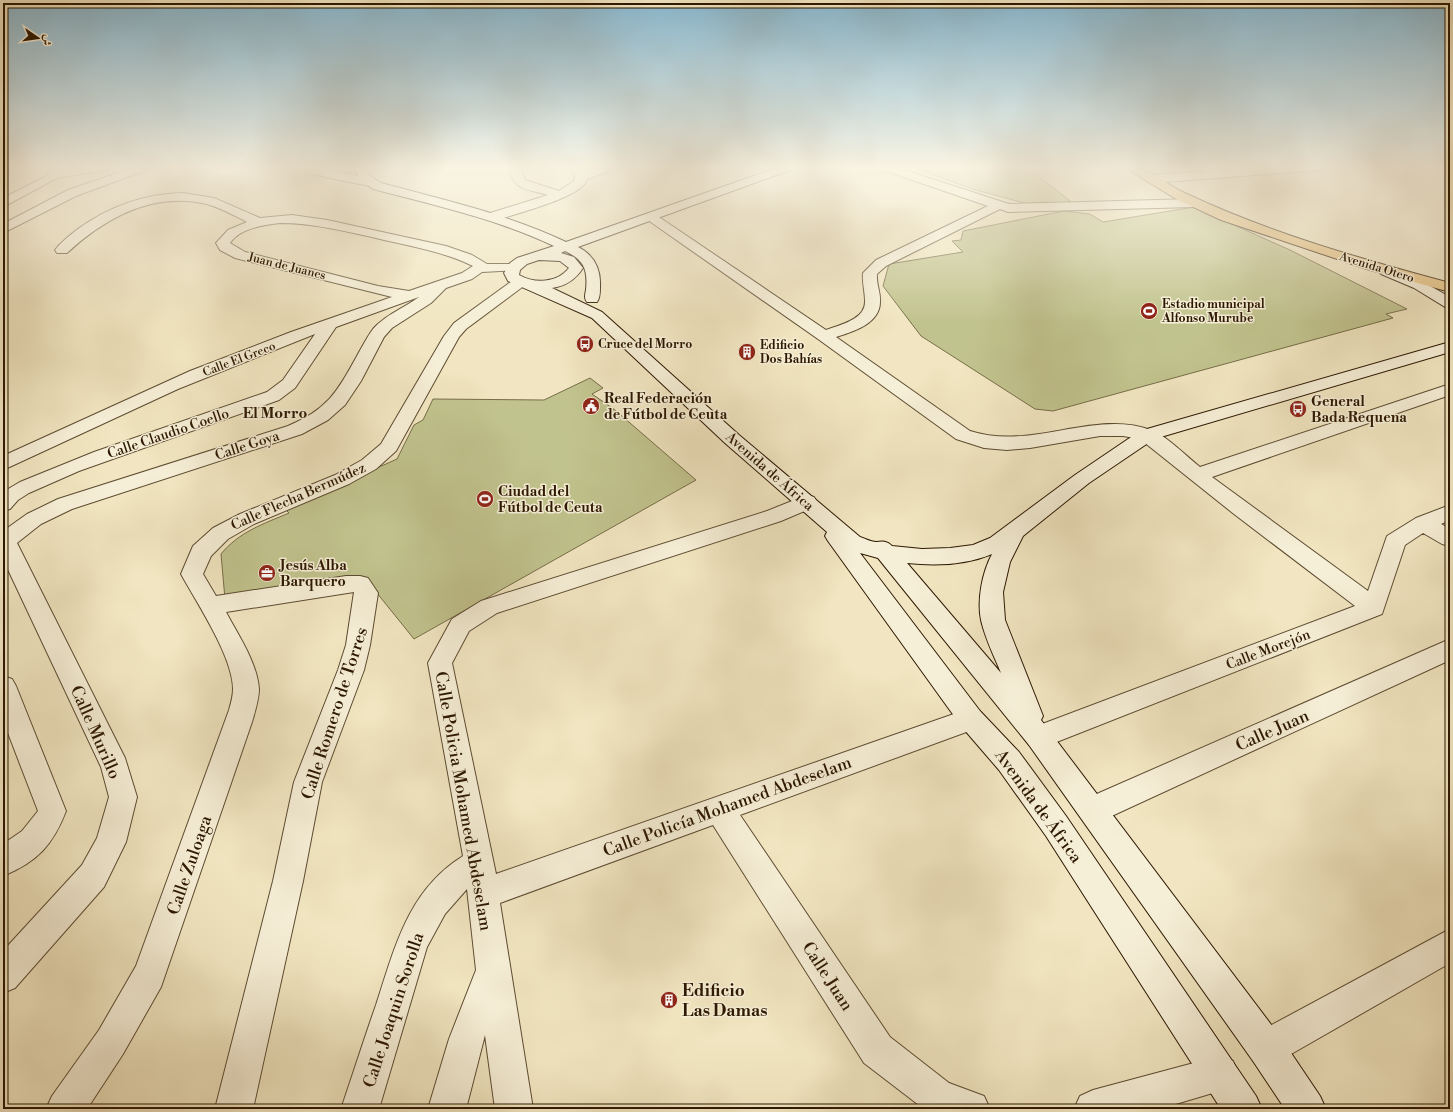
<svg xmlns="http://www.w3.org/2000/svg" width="1453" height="1112" font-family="'Libre Bodoni',Amiri,serif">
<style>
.green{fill:#c1c38e;stroke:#766d48}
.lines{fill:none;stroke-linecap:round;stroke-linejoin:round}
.street-casing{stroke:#5d4b31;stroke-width:2}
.secondary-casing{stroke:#2c1701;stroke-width:2}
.primary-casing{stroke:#2c1701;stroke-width:2}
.street{fill:#f6efd7;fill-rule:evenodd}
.secondary{fill:#f6efd7;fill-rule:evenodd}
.primary{fill:#e8c380;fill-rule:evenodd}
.labels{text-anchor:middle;stroke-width:3;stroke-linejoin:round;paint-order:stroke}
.far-street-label{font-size:12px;fill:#2c1701;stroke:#f6efd7}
.far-poi-label{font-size:12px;font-weight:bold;fill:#2c1701;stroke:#f6efd7;text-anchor:start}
.poi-label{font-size:14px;font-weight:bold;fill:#2c1701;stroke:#f6efd7;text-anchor:start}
.street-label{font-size:14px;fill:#2c1701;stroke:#f6efd7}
.neighbourhood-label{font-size:15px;font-weight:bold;fill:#2c1701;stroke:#f6efd7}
.near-street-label{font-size:17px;fill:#2c1701;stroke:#f6efd7}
.near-poi-label{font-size:17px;font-weight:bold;fill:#2c1701;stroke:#f6efd7;text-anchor:start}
</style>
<rect width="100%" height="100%" fill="#f1e6c1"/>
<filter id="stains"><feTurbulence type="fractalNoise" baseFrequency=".005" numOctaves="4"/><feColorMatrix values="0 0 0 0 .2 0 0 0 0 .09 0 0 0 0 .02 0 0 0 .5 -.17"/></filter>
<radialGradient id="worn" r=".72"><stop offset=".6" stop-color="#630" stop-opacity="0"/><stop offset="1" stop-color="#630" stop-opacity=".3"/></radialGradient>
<path class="green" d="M 912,167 L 1026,167 L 1078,207 L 1024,203 L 972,189 Z
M 1194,207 L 1290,250 L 1407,309 L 1386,314 L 1393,318 L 1053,411 L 1035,409 L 921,336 L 883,286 L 889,264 L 963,252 L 952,241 L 961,240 L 963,231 L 1064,211 L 1090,214 L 1103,222 Z
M 590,378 L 603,388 L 592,394 L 615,410 L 696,480 L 414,639 L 364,577 L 225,599 L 221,554 C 239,532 263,524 289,513 L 285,509 L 397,459 L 414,425 L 423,420 L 433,399 L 544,400 Z"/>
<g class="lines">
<defs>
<path id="street" d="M 53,167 L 65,167 L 65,170 L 85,167 L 112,167 L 106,170 L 57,178 L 3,207 L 3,198 L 47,176 L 54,168 Z
M 135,167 L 151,167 L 149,169 L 76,196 L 3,233 L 3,224 L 68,190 Z
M 295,167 L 313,167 L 369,178 L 375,182 L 369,186 C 357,183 301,174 295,167 Z
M 508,167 L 520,167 L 525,180 L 559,191 L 574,181 L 575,177 L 569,167 L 581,167 L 584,172 L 601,167 L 618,167 L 616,169 L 587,179 C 584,197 514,214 497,220 L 487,220 L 486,217 L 487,214 L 548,195 C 525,188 516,192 508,167 Z
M 878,167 L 895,167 L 1009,204 L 1194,199 L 1200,203 L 1194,207 L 1008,212 L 1000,209 L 886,266 L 877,274 C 876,284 881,293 880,302 C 880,324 852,332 836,337 L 970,431 C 1032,451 1094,409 1151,430 C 1167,436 1186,456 1200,467 L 1450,384 L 1450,395 L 1212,477 L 1368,591 L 1387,536 L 1416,518 L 1450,505 L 1450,520 L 1441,524 L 1450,529 L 1450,546 L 1442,544 L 1423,533 L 1405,545 L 1382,614 L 1049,745 L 1039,749 L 1029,745 L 1026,737 L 1029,729 L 1355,606 L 1234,514 L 1140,439 L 1123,436 L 1100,436 L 1030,448 L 1007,450 L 984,448 L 956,439 L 818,339 L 645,218 L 646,215 L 656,215 L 826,330 C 840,325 866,319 865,301 C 865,291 862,283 863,273 L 876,260 L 988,206 L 880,169 Z
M 1276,167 L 1328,167 L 1322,170 L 1151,183 L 1145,179 L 1151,175 Z
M 183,193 L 214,198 L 260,218 L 292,215 L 327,220 L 446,246 L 472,255 L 487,264 L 518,264 L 520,267 L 518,270 L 482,272 L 472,279 L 446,288 L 431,303 L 392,328 L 384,337 L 361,381 L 345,405 L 328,420 L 302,434 L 72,509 L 41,524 L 17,543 L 125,758 L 137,797 L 126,842 L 104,887 L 15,988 L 3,993 L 3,951 L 82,865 L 97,838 L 109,797 L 101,767 L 3,559 L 3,529 L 6,529 L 27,514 L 58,499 L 288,426 C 328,409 337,392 357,356 C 362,347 367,337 373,329 C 385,315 404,308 419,297 L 336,327 L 295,388 L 279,400 L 79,471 L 29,493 L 18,500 L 10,509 L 3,511 L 3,492 L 20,482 L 94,452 L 267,392 L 283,380 L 315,334 L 178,389 L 3,470 L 3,456 L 190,371 L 291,332 L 392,297 L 235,258 L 220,250 L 216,243 L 228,230 L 247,222 C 233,215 218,206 202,203 C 150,193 104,219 67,253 L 57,253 L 55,250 C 61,242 70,235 78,229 C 110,206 144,194 183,193 ZM 280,223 C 313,223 344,231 376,238 C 409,246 442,251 473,266 L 462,273 L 409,291 L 378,286 L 245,252 L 230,243 C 240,228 264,225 280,223 Z
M 520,278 L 525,279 L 527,282 L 525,285 L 466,329 L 459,337 L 396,451 L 376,469 L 349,484 L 254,524 L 228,539 L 211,556 L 203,574 L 216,596 L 346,576 L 360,576 L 368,578 L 378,593 L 370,645 L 364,670 L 322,782 L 303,881 L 253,1109 L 215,1109 L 273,881 L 294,782 L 338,670 L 346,645 L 354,592 L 226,612 C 238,635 257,662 259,689 C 259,699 255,712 252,722 L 161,987 L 123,1054 L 87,1109 L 46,1109 L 52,1096 L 99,1030 L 136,966 L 229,710 C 231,703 233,696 233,689 C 233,657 197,603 181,574 L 193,546 L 213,528 L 240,514 L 335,475 L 362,460 L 381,444 L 444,336 L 454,323 L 515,279 Z
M 807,495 L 814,497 L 817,502 L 814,507 L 781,521 L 497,613 L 469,631 L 452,663 L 496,874 L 971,708 L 980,711 L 984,719 L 980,727 L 740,815 L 890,1037 L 949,1083 L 984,1096 L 990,1109 L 924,1109 L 864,1063 L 713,825 L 500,903 L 533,1109 L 495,1109 L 485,1035 L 466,1109 L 428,1109 L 449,1039 L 476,970 L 467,889 L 445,914 L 427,947 L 379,1109 L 341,1109 C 353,1074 364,1039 376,1005 C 395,947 408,890 463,856 L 428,663 L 452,619 L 481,601 L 767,511 Z
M 1450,639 L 1450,660 L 1103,820 L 1093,823 L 1083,820 L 1079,810 L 1083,800 Z
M 3,676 L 12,679 L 16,686 L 66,811 C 53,845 37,862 3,876 L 3,844 L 22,831 L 38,811 L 3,720 Z
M 1450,929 L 1450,963 L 1279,1061 L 1266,1066 L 1253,1061 L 1248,1048 L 1253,1035 Z
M 1220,1056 L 1233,1061 L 1238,1074 L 1233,1087 L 1159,1109 L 1074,1109 L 1080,1096 L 1093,1090 Z"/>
<path id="secondary" d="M 354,167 L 366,167 L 369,175 L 381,183 C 444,200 507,214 566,242 L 779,167 L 795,167 L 793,169 L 578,247 C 594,255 601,269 600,287 C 600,293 600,298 597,302 L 587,302 C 584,298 585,295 586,290 C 588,269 584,260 565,251 L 561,253 L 574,257 L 583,268 C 575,280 566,286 552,288 L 602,312 L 739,435 L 860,537 C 864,538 871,542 876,542 C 883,541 887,541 892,546 L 922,549 L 950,548 L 973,545 L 990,538 L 1075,475 L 1140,431 L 1450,342 L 1450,352 L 1154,439 L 1089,483 L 1023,536 L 1010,562 L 1003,592 L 1005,620 L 1043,716 L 1041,720 L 1279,1035 L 1320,1096 L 1326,1109 L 1285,1109 L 1253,1061 L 1029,745 L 878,558 L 860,553 L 980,711 L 1019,752 L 1066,816 L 1256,1096 L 1262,1109 L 1221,1109 L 1046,836 L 999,770 L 962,727 L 828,541 L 825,536 L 827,532 L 725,443 L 592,318 L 508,281 L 504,273 L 510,263 L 517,258 L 554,246 C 497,219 434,205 373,189 L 360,179 ZM 539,260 L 560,261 L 569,268 C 557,283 535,284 519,275 L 520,270 L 527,264 ZM 992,554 C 982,573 977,600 981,620 C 985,638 994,656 1001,673 L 907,563 C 935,566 966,565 992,554 Z
M 1386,267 L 1416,278 L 1448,296 L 1450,297 L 1450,309 L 1445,307 L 1414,288 L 1381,274 L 1379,271 L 1381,268 Z"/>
<path id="primary" d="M 1124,167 C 1147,165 1166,185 1187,194 C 1270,233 1361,259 1450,283 L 1450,292 L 1367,269 L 1221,220 L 1176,199 Z"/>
</defs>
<use href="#street" class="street-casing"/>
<use href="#secondary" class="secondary-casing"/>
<use href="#primary" class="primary-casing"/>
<use href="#street" class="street"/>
<use href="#secondary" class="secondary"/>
<use href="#primary" class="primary"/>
</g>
<linearGradient id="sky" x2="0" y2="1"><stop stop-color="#89b9d1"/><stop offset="0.52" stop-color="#f9f4e3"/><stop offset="1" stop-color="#f9f4e3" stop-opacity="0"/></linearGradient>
<rect width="1453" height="322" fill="url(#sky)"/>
<defs>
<symbol id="stadium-disc" viewBox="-11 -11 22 22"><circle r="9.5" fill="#8f2418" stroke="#f6efd7"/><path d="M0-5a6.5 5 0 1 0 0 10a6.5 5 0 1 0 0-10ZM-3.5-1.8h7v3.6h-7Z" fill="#fff"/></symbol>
<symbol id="bus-disc" viewBox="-11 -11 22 22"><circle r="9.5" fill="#8f2418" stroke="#f6efd7"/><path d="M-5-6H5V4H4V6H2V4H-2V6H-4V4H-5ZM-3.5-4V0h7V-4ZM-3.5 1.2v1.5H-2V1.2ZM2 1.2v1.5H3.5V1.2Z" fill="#fff"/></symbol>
<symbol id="building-disc" viewBox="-11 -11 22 22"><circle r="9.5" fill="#8f2418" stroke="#f6efd7"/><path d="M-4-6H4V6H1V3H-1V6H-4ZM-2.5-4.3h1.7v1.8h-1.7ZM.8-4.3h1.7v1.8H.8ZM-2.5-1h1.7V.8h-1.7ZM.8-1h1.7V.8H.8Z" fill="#fff"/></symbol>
<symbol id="civic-disc" viewBox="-11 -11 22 22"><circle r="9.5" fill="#8f2418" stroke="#f6efd7"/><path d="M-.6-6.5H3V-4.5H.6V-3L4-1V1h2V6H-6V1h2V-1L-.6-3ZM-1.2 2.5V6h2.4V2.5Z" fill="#fff"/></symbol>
<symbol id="office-disc" viewBox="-11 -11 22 22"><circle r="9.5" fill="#8f2418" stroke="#f6efd7"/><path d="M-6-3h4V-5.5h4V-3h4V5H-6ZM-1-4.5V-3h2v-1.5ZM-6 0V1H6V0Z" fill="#fff"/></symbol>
</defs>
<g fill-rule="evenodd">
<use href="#stadium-disc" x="1139" y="301" width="20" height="20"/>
<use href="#bus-disc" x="575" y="334" width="20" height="20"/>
<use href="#building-disc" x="737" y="342" width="20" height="20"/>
<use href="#civic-disc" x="581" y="396" width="20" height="20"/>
<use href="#bus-disc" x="1288" y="399" width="20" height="20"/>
<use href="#stadium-disc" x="475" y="489" width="20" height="20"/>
<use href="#office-disc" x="257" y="563" width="20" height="20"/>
<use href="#building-disc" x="659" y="990" width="20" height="20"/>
</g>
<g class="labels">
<g class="far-street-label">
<text transform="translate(287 266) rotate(14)" y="4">Juan de Juanes</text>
<text transform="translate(1377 267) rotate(17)" y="4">Avenida Otero</text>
<text transform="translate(239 359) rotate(-21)" y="4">Calle El Greco</text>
</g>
<g class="far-poi-label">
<text x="1162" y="308">Estadio municipal<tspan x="1162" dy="14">Alfonso Murube</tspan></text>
<text x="598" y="348">Cruce del Morro</text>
<text x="760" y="349">Edificio<tspan x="760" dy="14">Dos Bahías</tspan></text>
</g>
<g class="poi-label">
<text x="604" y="403">Real Federación<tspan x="604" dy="16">de Fútbol de Ceuta</tspan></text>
<text x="1311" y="406">General<tspan x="1311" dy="16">Bada Requena</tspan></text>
<text x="498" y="496">Ciudad del<tspan x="498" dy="16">Fútbol de Ceuta</tspan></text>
<text x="280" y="570">Jesús Alba<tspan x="280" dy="16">Barquero</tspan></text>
</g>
<g class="street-label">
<text transform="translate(168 433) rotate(-19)" y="5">Calle Claudio Coello</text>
<text transform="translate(247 445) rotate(-18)" y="5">Calle Goya</text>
<text transform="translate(770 471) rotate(41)" y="5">Avenida de África</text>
<text transform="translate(298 496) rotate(-24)" y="5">Calle Flecha Bermúdez</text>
<text transform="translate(1268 649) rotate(-21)" y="5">Calle Morejón</text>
</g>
<g class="neighbourhood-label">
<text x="275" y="418">El Morro</text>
</g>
<g class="near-street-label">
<text transform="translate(334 713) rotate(-72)" y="6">Calle Romero de Torres</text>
<text transform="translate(1272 730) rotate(-24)" y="6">Calle Juan</text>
<text transform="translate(96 732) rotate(66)" y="6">Calle Murillo</text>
<text transform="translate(464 801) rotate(80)" y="6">Calle Policia Mohamed Abdeselam</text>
<text transform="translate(727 806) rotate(-20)" y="6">Calle Policía Mohamed Abdeselam</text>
<text transform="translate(1039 806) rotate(54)" y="6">Avenida de África</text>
<text transform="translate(189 865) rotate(-71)" y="6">Calle Zuloaga</text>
<text transform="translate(828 976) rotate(57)" y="6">Calle Juan</text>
<text transform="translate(393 1010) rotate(-72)" y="6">Calle Joaquin Sorolla</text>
</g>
<g class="near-poi-label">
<text x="682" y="996">Edificio<tspan x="682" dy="20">Las Damas</tspan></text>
</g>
</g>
<rect width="1453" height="1112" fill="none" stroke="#f1e6c1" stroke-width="16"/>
<rect x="4" y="4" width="1445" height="1104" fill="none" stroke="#2c1701" stroke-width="2"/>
<rect x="8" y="8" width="1437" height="1096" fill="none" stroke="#2c1701"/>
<g transform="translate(38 38) rotate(103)" stroke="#f6efd7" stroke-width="3" paint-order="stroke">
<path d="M0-3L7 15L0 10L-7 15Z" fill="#2c1701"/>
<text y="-6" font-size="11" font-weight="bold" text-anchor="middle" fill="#2c1701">ش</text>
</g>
<rect width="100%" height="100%" filter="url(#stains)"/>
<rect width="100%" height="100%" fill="url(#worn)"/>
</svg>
